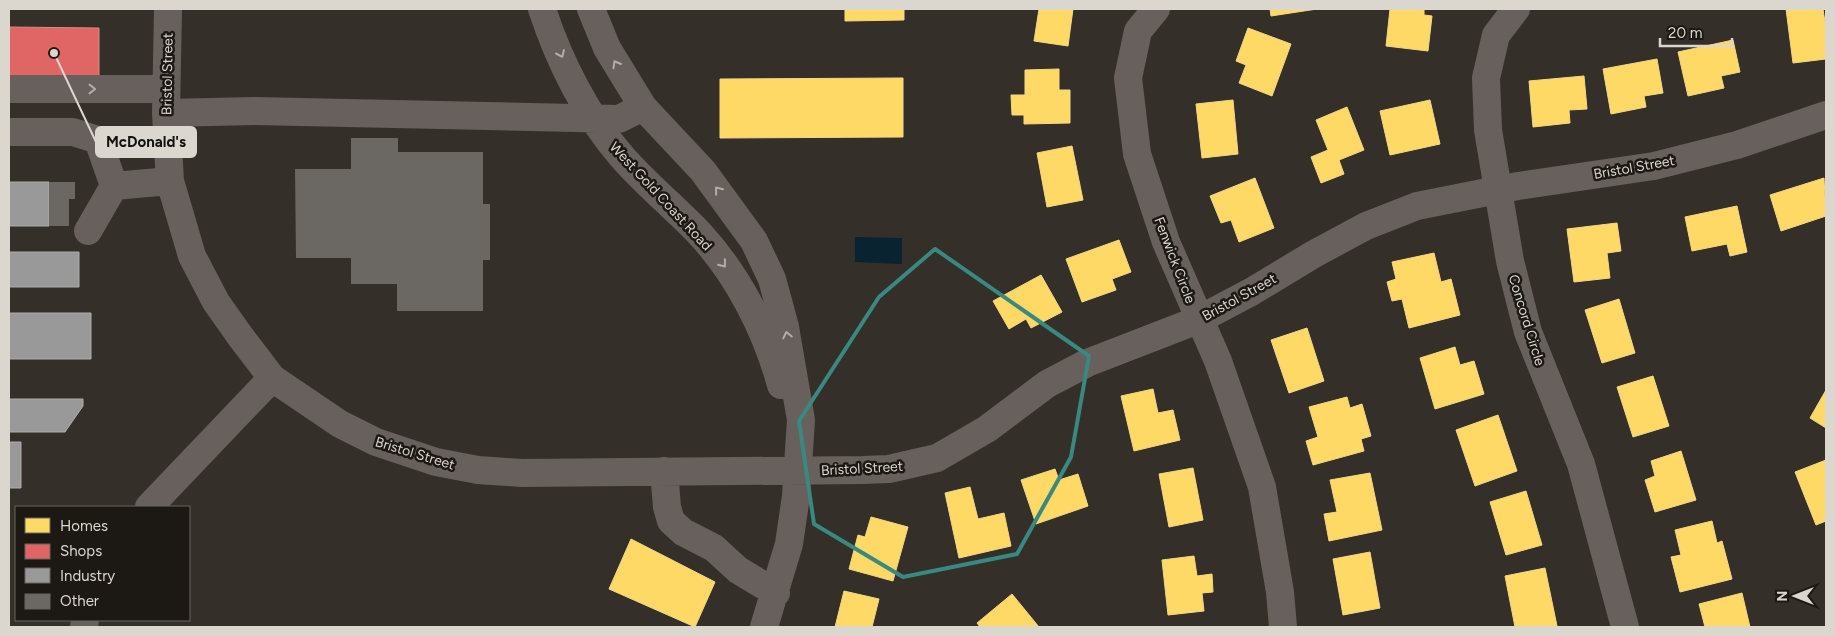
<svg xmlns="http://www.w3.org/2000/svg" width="1835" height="636" font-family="Figtree,sans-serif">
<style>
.water{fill:#092330}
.homes{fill:#ffd966;stroke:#f4d886}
.shops{fill:#e06666;stroke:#de8886}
.industry{fill:#999;stroke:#adaca9}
.building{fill:#6b6762}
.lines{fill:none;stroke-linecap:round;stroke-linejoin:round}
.minor{stroke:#67605c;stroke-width:28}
.oneway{stroke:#b2ada7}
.marked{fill:none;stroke:#388981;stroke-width:4;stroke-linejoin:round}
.labels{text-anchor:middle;stroke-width:5;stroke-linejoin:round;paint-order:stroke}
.street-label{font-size:14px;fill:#dbd7cf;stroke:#1c1914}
.leader{fill:none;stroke:#dbd7cf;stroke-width:2}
.callout-dot{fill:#dbd7cf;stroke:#1c1914;stroke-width:2}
.callout{fill:#dbd7cf;stroke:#dbd7cf;stroke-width:2}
.callout-label{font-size:15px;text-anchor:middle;font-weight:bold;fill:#111}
</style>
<rect width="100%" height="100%" fill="#343029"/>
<path class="water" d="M 855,237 L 902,238 L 902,264 L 855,262 Z"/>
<path class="homes" d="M 845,9 L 904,9 L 904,20 L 845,21 Z
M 1039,9 L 1073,9 L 1068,46 L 1034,41 Z
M 1270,9 L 1317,9 L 1271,16 Z
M 1390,9 L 1424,9 L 1424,15 L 1432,16 L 1428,51 L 1386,46 Z
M 1786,9 L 1823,9 L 1826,29 L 1826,59 L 1793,63 Z
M 1248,28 L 1291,44 L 1272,96 L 1239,83 L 1246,65 L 1236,61 Z
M 1733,40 L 1740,72 L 1721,76 L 1724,88 L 1688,96 L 1678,52 Z
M 1657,59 L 1663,93 L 1644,96 L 1646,107 L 1611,114 L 1603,69 Z
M 1059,69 L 1059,90 L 1070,90 L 1070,123 L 1024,124 L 1024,115 L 1012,115 L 1011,95 L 1025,95 L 1025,70 Z
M 1584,76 L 1587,109 L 1569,110 L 1570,123 L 1533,127 L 1529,81 Z
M 903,78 L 903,137 L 720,138 L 720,79 Z
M 1233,100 L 1238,154 L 1202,158 L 1196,104 Z
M 1430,100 L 1440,144 L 1390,155 L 1380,111 Z
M 1347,107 L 1364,150 L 1339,160 L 1344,174 L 1321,183 L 1311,157 L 1328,150 L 1316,120 Z
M 1072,146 L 1083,200 L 1047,207 L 1037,153 Z
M 1255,178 L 1274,228 L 1239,242 L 1231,220 L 1221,223 L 1210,196 Z
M 1824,178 L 1826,216 L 1781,231 L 1770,195 Z
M 1737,206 L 1747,252 L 1730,256 L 1727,244 L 1692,251 L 1685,217 Z
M 1617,223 L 1621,251 L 1607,253 L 1610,278 L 1574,282 L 1567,229 Z
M 1119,240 L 1131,272 L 1112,279 L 1116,290 L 1082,302 L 1066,259 Z
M 1434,253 L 1441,282 L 1451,279 L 1460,315 L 1409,328 L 1402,299 L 1392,301 L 1387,282 L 1396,279 L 1392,262 Z
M 1041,275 L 1062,312 L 1031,328 L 1026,319 L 1009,329 L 993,301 Z
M 1619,299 L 1635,353 L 1602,363 L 1585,310 Z
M 1307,328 L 1324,381 L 1289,393 L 1271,340 Z
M 1455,347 L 1460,365 L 1474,361 L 1484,394 L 1435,409 L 1420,358 Z
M 1653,376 L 1669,426 L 1633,437 L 1617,387 Z
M 1153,389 L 1158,413 L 1173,410 L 1180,440 L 1134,451 L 1121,396 Z
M 1826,390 L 1826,428 L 1810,418 Z
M 1347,397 L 1350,408 L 1362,404 L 1371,436 L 1361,439 L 1364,451 L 1313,465 L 1306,441 L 1318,437 L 1309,407 Z
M 1498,415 L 1517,471 L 1475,486 L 1456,430 Z
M 1681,451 L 1696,500 L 1655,512 L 1645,480 L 1655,476 L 1651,461 Z
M 1826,460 L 1826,521 L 1816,525 L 1795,472 Z
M 1193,468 L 1203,520 L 1169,527 L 1159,474 Z
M 1055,469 L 1059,480 L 1078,474 L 1088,506 L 1036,524 L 1021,480 Z
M 1370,473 L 1382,530 L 1329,541 L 1324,514 L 1337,512 L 1330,480 Z
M 970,487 L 978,519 L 1004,513 L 1011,546 L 959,558 L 945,493 Z
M 1526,491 L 1542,545 L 1506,555 L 1490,502 Z
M 871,517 L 908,527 L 893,581 L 849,569 L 858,535 L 865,537 Z
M 1712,521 L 1717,543 L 1722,541 L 1732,579 L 1680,592 L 1671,557 L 1681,555 L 1675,530 Z
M 631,539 L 715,582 L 695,627 L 609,589 Z
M 1370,552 L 1380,608 L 1343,615 L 1333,559 Z
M 1194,556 L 1197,576 L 1212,574 L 1213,592 L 1202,593 L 1204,611 L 1168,615 L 1162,560 Z
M 1545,568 L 1557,626 L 1515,627 L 1505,576 Z
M 844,591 L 879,599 L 872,627 L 835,627 Z
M 1742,593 L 1750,627 L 1705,627 L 1699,604 Z
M 1012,594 L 1039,627 L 980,627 L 977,623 Z"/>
<path class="shops" d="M 9,27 L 99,28 L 99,78 L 9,81 Z"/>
<path class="industry" d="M 9,182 L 49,182 L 49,226 L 9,226 Z
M 9,252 L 79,252 L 79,287 L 9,287 Z
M 9,313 L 91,313 L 91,359 L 9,359 Z
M 9,399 L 83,399 L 83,406 L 65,432 L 9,432 Z
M 9,442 L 21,442 L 21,488 L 9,488 Z"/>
<path class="building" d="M 351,138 L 398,138 L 398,152 L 483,152 L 483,204 L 490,204 L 490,260 L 483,260 L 483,311 L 397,311 L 397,284 L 351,284 L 351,258 L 296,258 L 295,169 L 351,169 Z
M 49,182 L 75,182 L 75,199 L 69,199 L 69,226 L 49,226 Z"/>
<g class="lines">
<path class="minor" d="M 168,9 L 166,113 L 170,181 L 192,256 L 216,302 L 240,336 L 272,378 L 340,424 L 376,442 L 436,462 L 478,470 L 522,473 L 863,470 L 889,469 L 937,458 L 987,429 L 1047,384 L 1087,363 L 1198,320 L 1251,292 L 1314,254 L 1366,226 L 1417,206 L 1518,186 L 1654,166 L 1737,145 L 1826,115
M 542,9 C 559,61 587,117 623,158 C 647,185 674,207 699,233 C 738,275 766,330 781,385
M 591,9 L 607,48 L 643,107 L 703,171 L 754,241 L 772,279 L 785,327 L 801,420 L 796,496 L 789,544 L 764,627
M 1156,9 L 1138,31 L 1128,78 L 1137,154 L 1166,242 L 1218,361 L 1262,487 L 1280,592 L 1283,627
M 1516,9 L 1496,35 L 1486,78 L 1488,130 L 1510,261 L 1528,332 L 1581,464 L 1625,627
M 9,89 L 166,89
M 166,113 L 255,111 L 619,119 L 643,107
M 9,132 L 73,132 L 98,140 L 114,186 L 88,231
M 114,186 L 170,181
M 664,471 L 667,507 L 671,521 L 683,532 L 714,548 L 738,570 L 776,593
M 149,507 L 272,378
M 84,627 L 85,620"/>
</g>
<defs><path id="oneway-chevron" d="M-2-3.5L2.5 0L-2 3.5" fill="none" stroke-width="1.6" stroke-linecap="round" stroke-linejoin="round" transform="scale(1.25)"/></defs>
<g class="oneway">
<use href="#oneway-chevron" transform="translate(561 54) rotate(66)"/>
<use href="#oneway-chevron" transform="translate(616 64) rotate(-120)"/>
<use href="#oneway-chevron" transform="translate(92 89)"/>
<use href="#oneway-chevron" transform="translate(718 190) rotate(-128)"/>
<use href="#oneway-chevron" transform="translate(723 264) rotate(52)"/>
<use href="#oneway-chevron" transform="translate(787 335) rotate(-102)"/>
</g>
<path class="marked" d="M 935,249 L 1089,356 L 1071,457 L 1017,554 L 903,577 L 814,524 L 799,421 L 879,297 Z"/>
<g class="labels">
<g class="street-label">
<text transform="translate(167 74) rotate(-89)" y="5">Bristol Street</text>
<text transform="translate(1634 167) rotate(-10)" y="5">Bristol Street</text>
<text transform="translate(661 196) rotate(47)" y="5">West Gold Coast Road</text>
<text transform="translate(1175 260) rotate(69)" y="5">Fenwick Circle</text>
<text transform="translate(1239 297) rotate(-29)" y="5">Bristol Street</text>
<text transform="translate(1527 320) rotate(73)" y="5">Concord Circle</text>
<text transform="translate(415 453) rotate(17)" y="5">Bristol Street</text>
<text transform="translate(862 468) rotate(-3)" y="5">Bristol Street</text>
</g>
</g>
<path class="leader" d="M54 53L96 142"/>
<circle class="callout-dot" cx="54" cy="53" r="5"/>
<rect class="callout" x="96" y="127" width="100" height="30" rx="5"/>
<g class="callout-label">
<text x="146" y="147">McDonald's</text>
</g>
<rect width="1835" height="636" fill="none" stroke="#dbd7cf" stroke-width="20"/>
<rect x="15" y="506" width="175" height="115" fill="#1c1914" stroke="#68655f"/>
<rect x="25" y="518" width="25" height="15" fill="#ffd966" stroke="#68655f"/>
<text x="60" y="531" font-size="15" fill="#dbd7cf">Homes</text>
<rect x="25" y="544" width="25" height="15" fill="#e06666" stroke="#68655f"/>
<text x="60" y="556" font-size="15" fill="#dbd7cf">Shops</text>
<rect x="25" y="568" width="25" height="15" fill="#999999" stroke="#68655f"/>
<text x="60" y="581" font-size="15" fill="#dbd7cf">Industry</text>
<rect x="25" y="594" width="25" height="15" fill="#6b6762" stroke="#68655f"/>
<text x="60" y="606" font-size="15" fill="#dbd7cf">Other</text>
<g transform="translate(1795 596) rotate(270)" stroke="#1c1914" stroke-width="4" paint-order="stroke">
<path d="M0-4L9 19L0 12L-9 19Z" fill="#dbd7cf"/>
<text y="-8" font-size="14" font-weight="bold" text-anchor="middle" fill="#dbd7cf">N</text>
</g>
<path d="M1660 38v8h72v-8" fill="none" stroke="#dbd7cf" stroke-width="2.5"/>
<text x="1668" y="38" font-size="15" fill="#dbd7cf" stroke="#1c1914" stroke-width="4" paint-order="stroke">20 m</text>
</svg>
